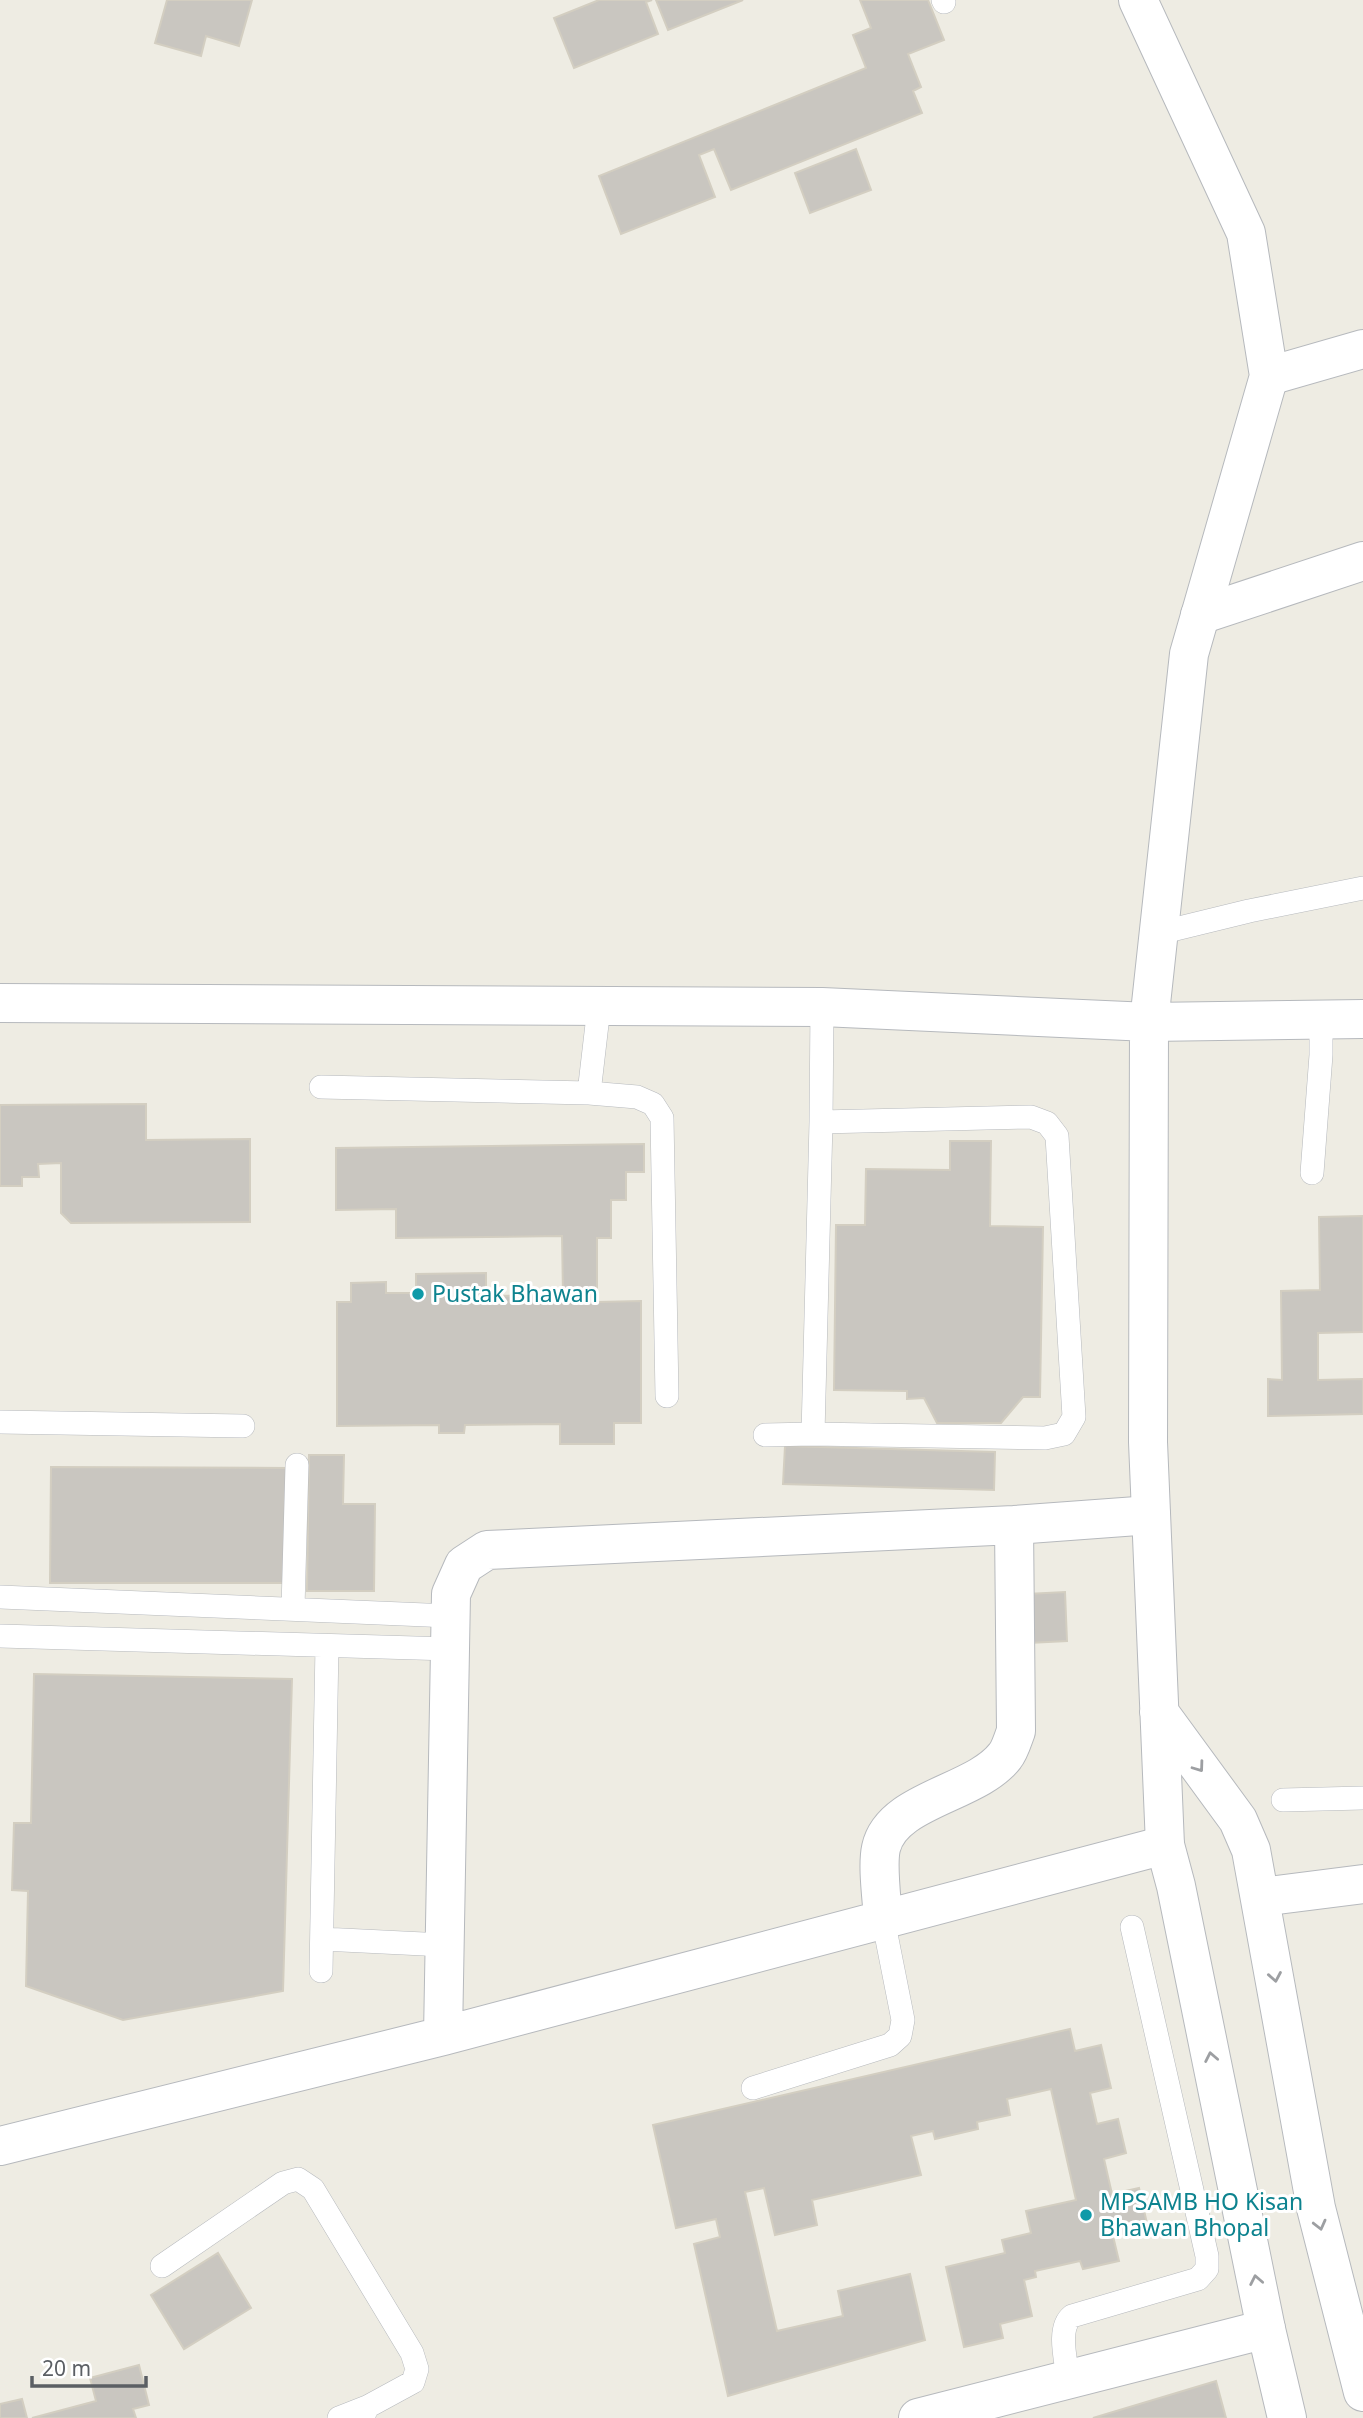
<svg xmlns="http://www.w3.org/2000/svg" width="1363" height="2418" font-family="'Noto Sans',sans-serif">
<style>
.building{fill:#c9c6c0;stroke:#d3cec1;stroke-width:2}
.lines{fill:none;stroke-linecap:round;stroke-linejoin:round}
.service-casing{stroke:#b6b9bd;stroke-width:24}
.minor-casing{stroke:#b6b9bd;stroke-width:40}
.tertiary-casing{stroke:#b6b9bd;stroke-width:40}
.service{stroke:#fff;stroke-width:23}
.minor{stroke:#fff;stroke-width:38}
.tertiary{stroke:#fff;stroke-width:38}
.oneway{stroke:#9d9fa2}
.culture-dot{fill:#0f9aa8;stroke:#fff;stroke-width:2.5}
.labels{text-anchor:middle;stroke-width:6;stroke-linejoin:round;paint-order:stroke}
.culture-label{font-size:23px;fill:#0d838f;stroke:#fff;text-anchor:start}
</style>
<rect width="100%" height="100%" fill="#eeece3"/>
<path class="building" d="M 167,0 L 252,0 L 239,46 L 206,36 L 201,56 L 155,43 Z
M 599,0 L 652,0 L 646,2 L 658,34 L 574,68 L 554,18 Z
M 656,0 L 743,0 L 668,30 Z
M 860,0 L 928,0 L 944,40 L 908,54 L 921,87 L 913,91 L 922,113 L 731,190 L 714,149 L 699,155 L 715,197 L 621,234 L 599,176 L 866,68 L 853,35 L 871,28 Z
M 856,149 L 871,190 L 810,213 L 795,173 Z
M 146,1104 L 146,1140 L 250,1139 L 250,1222 L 71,1223 L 61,1213 L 61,1163 L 38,1164 L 39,1177 L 22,1177 L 22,1186 L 0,1186 L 0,1105 Z
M 950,1141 L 991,1141 L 990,1226 L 1043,1227 L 1040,1397 L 1023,1397 L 1001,1423 L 937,1423 L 924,1398 L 907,1399 L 907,1391 L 834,1390 L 836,1225 L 865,1225 L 866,1169 L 950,1170 Z
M 644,1144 L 644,1172 L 626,1172 L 626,1200 L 611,1200 L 611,1238 L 597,1238 L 597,1302 L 641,1301 L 641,1423 L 614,1423 L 614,1444 L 560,1444 L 560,1424 L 465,1425 L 464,1433 L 439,1433 L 439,1425 L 337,1426 L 337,1302 L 351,1302 L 351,1283 L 386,1282 L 386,1293 L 416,1293 L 416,1274 L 486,1273 L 486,1296 L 563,1295 L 562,1236 L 396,1238 L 396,1209 L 336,1210 L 336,1148 Z
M 1363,1216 L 1363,1332 L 1318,1333 L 1318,1380 L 1363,1379 L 1363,1414 L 1268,1416 L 1268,1379 L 1282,1380 L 1281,1291 L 1320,1290 L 1319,1217 Z
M 785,1446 L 995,1452 L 994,1490 L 783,1484 Z
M 309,1455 L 344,1455 L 343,1504 L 375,1504 L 374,1591 L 307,1591 Z
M 51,1467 L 287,1468 L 286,1583 L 50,1583 Z
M 1065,1592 L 1067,1641 L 1029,1643 L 1027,1594 Z
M 34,1674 L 292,1679 L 283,1991 L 123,2020 L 26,1986 L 28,1891 L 12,1890 L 14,1823 L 31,1823 Z
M 1070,2029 L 1075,2051 L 1101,2045 L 1111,2088 L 1090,2093 L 1097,2124 L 1118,2119 L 1126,2153 L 1104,2159 L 1112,2194 L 1139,2188 L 1148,2228 L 1113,2236 L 1119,2261 L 1083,2269 L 1080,2261 L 1035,2271 L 1036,2277 L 1024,2280 L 1032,2316 L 1000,2324 L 1003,2338 L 964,2347 L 946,2267 L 1005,2253 L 1002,2240 L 1031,2233 L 1026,2211 L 1076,2200 L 1051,2089 L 1007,2099 L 1010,2115 L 977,2122 L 978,2129 L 935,2139 L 933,2131 L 911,2136 L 921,2175 L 812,2200 L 817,2225 L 775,2235 L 764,2188 L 745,2192 L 777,2331 L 843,2316 L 838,2291 L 910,2274 L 925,2340 L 728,2396 L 694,2244 L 720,2237 L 716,2219 L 676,2228 L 653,2125 Z
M 218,2253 L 251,2308 L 184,2349 L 151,2295 Z
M 139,2365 L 149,2405 L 133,2409 L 136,2418 L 32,2418 L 96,2401 L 90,2378 Z
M 1216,2381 L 1226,2418 L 1093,2418 Z
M 22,2399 L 27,2418 L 0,2418 L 0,2404 Z"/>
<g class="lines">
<defs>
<path id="service" d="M 943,0 L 944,2
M 1159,933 L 1249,911 L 1363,888
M 321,1087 L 589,1093 L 637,1097 L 653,1104 L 662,1118 L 667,1396
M 589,1093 L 599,1007
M 1312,1173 L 1321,1055 L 1321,1020
M 0,1422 L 243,1426
M 813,1434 L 821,1122 L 822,1007
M 765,1435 L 813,1434 L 1045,1438 L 1064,1434 L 1074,1417 L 1057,1136 L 1047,1123 L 1031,1117 L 821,1122
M 0,1597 L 450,1616
M 293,1608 L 297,1465
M 0,1636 L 450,1649
M 1283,1800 L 1363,1798
M 322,1939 L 444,1945
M 321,1971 L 327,1646
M 753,2088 L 890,2045 L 900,2036 L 903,2020 L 883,1919
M 162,2266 L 283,2183 L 298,2179 L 313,2189 L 412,2353 L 417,2369 L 413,2382 L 367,2407 L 363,2418
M 1068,2378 C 1066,2360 1057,2328 1072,2316 L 1198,2279 L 1207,2269 L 1207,2256 L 1132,1927
M 339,2418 L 367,2407"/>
<path id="minor" d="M 1269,376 L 1363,349
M 1200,615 L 1363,561
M 1261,1897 L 1363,1884
M 883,1919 C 882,1900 877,1866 881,1848 C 892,1799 976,1794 1005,1756 C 1010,1750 1013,1739 1016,1731 L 1014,1525
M 443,2036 L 451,1594 L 464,1565 L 487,1550 L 1014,1525 L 1151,1515
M 0,2146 L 443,2036 L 1165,1845
M 918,2418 L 1266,2329"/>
<path id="tertiary" d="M 1138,0 L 1246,233 L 1269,376 L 1189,654 L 1149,1022 L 1148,1442 L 1165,1845 L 1176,1886 L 1266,2329 L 1287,2418
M 0,1003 L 822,1007 L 1149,1022 L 1363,1019
M 1159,1712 L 1238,1820 L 1251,1850 L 1316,2208 L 1363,2392"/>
</defs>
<use href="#service" class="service-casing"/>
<use href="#minor" class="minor-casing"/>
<use href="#tertiary" class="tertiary-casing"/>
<use href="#service" class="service"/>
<use href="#minor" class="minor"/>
<use href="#tertiary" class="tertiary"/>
</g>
<defs><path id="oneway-chevron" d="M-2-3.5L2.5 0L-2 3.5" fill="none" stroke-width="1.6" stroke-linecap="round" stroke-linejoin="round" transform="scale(1.75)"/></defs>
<g class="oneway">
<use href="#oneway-chevron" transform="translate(1199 1767) rotate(54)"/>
<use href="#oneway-chevron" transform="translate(1275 1977) rotate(80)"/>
<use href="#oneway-chevron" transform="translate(1211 2057) rotate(-101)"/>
<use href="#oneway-chevron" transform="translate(1320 2225) rotate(76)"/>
<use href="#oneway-chevron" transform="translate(1256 2280) rotate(-101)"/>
</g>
<g class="culture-dot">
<circle cx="418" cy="1294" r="7"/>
<circle cx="1086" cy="2215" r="7"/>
</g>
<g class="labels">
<g class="culture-label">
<text x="432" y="1302">Pustak Bhawan</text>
<text x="1100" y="2210">MPSAMB HO Kisan<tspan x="1100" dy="26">Bhawan Bhopal</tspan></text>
</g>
</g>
<path d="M32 2376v10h114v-10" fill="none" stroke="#5b5f64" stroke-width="3.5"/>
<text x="42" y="2376" font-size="21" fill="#5b5f64" stroke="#ffffff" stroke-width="5" paint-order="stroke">20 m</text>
</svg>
